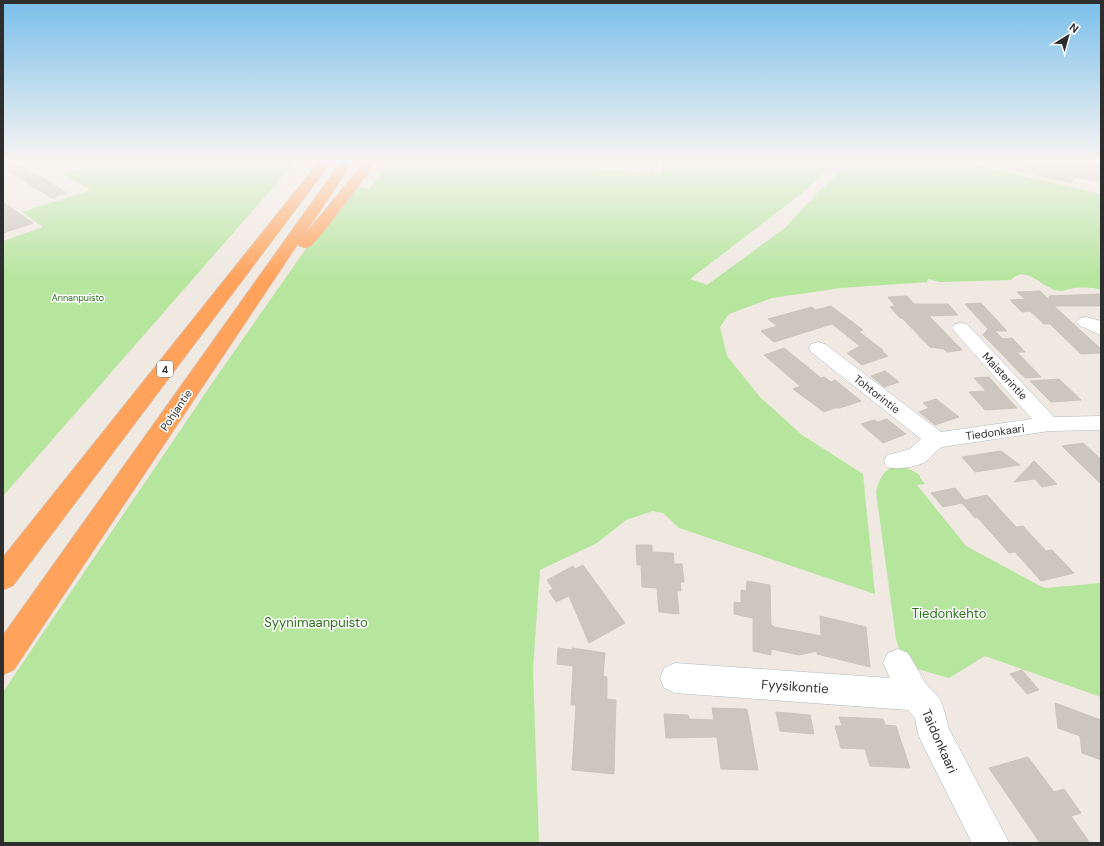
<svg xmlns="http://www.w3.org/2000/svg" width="1104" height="846" font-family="'DM Sans',sans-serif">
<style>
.green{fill:#b6e59e}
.building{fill:#cbc7bf;stroke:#cbc5ba}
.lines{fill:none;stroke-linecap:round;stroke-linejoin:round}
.minor-casing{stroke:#b4b7c1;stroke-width:1}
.highway-casing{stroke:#c9c9c9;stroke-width:1}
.minor{fill:#fff;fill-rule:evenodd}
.highway{fill:#ffa35c;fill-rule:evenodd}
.labels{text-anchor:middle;stroke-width:3;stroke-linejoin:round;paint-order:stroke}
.far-park-label{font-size:9px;fill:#2c6e1b;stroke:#fff}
.shield{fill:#fff;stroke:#6d6d6d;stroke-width:1}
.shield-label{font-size:10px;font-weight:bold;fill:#2e2e2e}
.street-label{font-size:11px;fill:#2e2e2e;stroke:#fff}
.near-park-label{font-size:13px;fill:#2c6e1b;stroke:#fff}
.near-street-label{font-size:13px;fill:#2e2e2e;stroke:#fff}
</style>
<rect width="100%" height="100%" fill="#efe9e1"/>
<path class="green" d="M 110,160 L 297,160 L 3,496 L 3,241 L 43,227 L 22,212 L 91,190 L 64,174 Z
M 391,160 L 573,160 L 580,163 L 579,167 L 648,173 L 653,160 L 660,160 L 655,174 L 660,175 L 665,160 L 836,160 L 806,190 L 690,279 L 707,285 L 785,228 L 819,191 L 852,160 L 954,160 L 1101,194 L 1101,290 C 1091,287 1080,287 1070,289 C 1067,289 1064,291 1061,291 C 1044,291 1027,263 1011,280 L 940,282 L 928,279 L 927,282 L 841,288 L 772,298 L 729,314 L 720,327 L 727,356 L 760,397 L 802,435 L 863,474 L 875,594 L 679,528 L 663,513 L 653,511 L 626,520 L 597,543 L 540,570 L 533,669 L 539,843 L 3,843 L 3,692 L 217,376 L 321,227 L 354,185 L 369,189 Z
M 900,464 L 920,475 L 920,478 L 925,484 L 917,485 L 966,546 L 1040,586 L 1046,588 L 1101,583 L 1101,697 L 985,656 L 949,678 L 907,666 L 902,658 L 896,639 L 876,492 C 879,479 885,467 900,464 Z"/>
<path class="building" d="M 1021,160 L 1041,164 L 1043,160 L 1077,160 L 1101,164 L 1101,182 L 1075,177 L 1072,183 L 1015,170 Z
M 12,161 L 41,177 L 67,193 L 52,198 L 7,170 Z
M 3,202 L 33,223 L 3,233 Z
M 1040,291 L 1049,300 L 1049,296 L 1101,294 L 1101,306 L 1054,306 L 1101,349 L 1101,353 L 1081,354 L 1050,324 L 1044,324 L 1030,311 L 1022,312 L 1010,300 L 1025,299 L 1017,292 Z
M 907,296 L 914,304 L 948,304 L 958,315 L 929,316 L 962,350 L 947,352 L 944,349 L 930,347 L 902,318 L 900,318 L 890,307 L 895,306 L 888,297 Z
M 981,303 L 1007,331 L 995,331 L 1003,339 L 1012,338 L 1025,352 L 1017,352 L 1041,377 L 1025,378 L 983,335 L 988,329 L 965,304 Z
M 831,306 L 863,330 L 859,332 L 883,350 L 881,350 L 888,356 L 862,365 L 847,353 L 860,346 L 832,324 L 774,342 L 761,331 L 777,326 L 768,319 L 812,307 L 815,310 Z
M 784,348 L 821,378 L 824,377 L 831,382 L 835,380 L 861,401 L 840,408 L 834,408 L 824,412 L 793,389 L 800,386 L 764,355 Z
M 885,371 L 899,382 L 884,387 L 871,376 Z
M 989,377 L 1005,395 L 1017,408 L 985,410 L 969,392 L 986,391 L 974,378 Z
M 1059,379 L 1081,400 L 1051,402 L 1030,381 Z
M 936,399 L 959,417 L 935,425 L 919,412 L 929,408 L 923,403 Z
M 887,419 L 906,434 L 883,443 L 861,424 L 874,420 L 878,422 Z
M 1083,443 L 1101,459 L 1101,484 L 1062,446 Z
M 1001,451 L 1020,465 L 975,472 L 962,457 Z
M 1034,461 L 1057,484 L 1042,487 L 1035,479 L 1014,482 Z
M 955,488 L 965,500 L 987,495 L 1016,527 L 1023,526 L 1046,551 L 1052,550 L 1074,573 L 1041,581 L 1015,552 L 1009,553 L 977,517 L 975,518 L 962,503 L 943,507 L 931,493 Z
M 636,545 L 652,545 L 652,552 L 673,553 L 674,564 L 682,564 L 684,582 L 680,582 L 681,591 L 677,591 L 679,614 L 659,612 L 657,588 L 642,587 L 641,565 L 637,565 Z
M 583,565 L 625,623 L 589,643 L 569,596 L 556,602 L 549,591 L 553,589 L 547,580 L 573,566 L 575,569 Z
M 747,581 L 770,585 L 771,625 L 775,627 L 821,636 L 820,616 L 866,627 L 870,667 L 817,654 L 817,651 L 799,655 L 771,649 L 771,655 L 753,651 L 753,618 L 734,614 L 734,602 L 741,603 L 741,590 L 746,591 Z
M 558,648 L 572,650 L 572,648 L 605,653 L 603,676 L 607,677 L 607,699 L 616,700 L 614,774 L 572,770 L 576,705 L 571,705 L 573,666 L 557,664 Z
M 1022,670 L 1039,690 L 1027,694 L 1010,674 Z
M 1055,703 L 1101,720 L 1101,760 L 1082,753 L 1080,736 L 1058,728 Z
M 712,708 L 747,709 L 758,770 L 721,769 L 717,737 L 666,738 L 664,714 L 688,715 L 689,719 L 714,720 Z
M 776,712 L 810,715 L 814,734 L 780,731 Z
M 839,717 L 883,719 L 885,725 L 896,726 L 910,768 L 870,766 L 865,749 L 841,748 L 835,726 L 842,726 Z
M 1028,757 L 1054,792 L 1064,789 L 1081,813 L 1071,816 L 1090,843 L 1040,843 L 989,768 Z"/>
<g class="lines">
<defs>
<path id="minor" d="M 1086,317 L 1101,321 L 1101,335 C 1093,333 1088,328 1080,326 L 1077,322 L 1080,318 Z
M 961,323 L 967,324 L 1054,417 L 1101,416 L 1101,430 L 1049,431 L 942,447 C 935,451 931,458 925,462 C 916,467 896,470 887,467 L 884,461 L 887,455 L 910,449 L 921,439 L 811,352 L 809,348 L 811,344 L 818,342 L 825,344 L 941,432 L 1032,419 L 955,332 L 952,328 L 955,324 Z
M 898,649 L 908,653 L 926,684 L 940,699 L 944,710 L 949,729 L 1003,831 L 1009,843 L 972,843 L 923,745 L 918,734 L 915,718 L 908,710 L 675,693 L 664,688 L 660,678 L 664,668 L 675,663 L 890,678 L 883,663 L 888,653 Z"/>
<path id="highway" d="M 320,160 L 333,160 L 13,586 L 3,590 L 3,557 Z
M 342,160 L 354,160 L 305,234 L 366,160 L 378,160 L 325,230 L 311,246 L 305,248 L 299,246 L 298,244 L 14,670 L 3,675 L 3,635 Z"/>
</defs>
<use href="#minor" class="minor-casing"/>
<use href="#highway" class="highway-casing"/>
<use href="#minor" class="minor"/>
<use href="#highway" class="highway"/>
</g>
<linearGradient id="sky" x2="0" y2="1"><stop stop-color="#7abfeb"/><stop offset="0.58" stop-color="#f8f5f2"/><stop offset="1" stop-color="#f8f5f2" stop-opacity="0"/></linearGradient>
<rect width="1104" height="278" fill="url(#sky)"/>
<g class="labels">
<g class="far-park-label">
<text x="78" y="301">Annanpuisto</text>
</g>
<rect class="shield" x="157" y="361" width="16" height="16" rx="3"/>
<g class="shield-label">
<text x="165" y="373">4</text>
</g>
<g class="street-label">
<text transform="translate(1005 376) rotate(47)" y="4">Maisterintie</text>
<text transform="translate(877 394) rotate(38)" y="4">Tohtorintie</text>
<text transform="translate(176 410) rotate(-56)" y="4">Pohjantie</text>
<text transform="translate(995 432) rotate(-8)" y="4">Tiedonkaari</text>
</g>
<g class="near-park-label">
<text x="949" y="618">Tiedonkehto</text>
<text x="316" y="627">Syynimaanpuisto</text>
</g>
<g class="near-street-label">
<text transform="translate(795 686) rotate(4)" y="5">Fyysikontie</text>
<text transform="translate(940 741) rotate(66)" y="5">Taidonkaari</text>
</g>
</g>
<rect width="1104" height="846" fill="none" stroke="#2e2e2e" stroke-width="8"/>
<g transform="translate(1068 36) rotate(37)" stroke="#ffffff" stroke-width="3" paint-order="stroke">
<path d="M0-3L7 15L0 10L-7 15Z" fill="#2e2e2e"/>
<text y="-6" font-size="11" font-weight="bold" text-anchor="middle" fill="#2e2e2e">N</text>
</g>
</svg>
